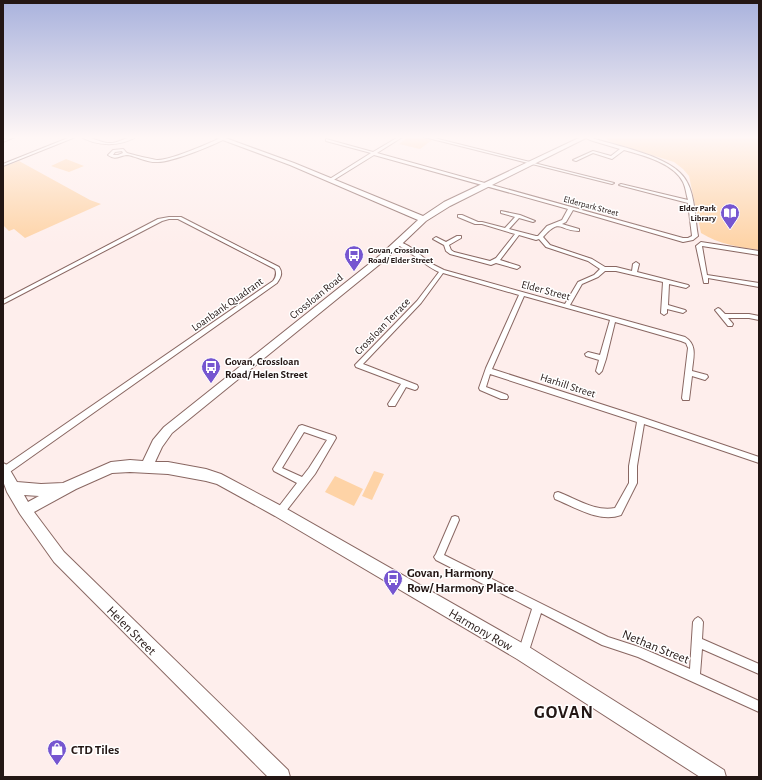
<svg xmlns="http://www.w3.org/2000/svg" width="762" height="780" font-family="'Alegreya Sans',sans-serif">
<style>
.green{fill:#fed3a6}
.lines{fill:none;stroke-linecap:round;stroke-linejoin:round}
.street-casing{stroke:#896762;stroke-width:2}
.secondary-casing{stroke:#896762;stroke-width:2}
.street{fill:#fff;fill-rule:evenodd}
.secondary{fill:#fff;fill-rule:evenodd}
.labels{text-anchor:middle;stroke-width:3;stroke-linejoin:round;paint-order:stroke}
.far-street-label{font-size:9px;fill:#231614;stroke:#fff}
.far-poi-label{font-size:9px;font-weight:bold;fill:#231614;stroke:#fff;text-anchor:end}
.street-label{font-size:11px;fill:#231614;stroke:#fff}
.poi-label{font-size:11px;font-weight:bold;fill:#231614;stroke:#fff;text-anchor:start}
.near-poi-label{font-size:13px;font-weight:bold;fill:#231614;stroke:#fff;text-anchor:start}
.near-street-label{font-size:13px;fill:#231614;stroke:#fff}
.near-district-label{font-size:18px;font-weight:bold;letter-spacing:1px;fill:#231614;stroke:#fff}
</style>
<rect width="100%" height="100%" fill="#feeeec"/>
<path class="green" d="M 416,136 L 432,140 L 420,149 L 399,144 L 408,137 Z
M 604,136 L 759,136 L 759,250 C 738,247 719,244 701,233 L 689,176 L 683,169 L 674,162 L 610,142 Z
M 66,159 L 84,166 L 69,172 L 51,166 Z
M 19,161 L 90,200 L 101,204 L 25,238 L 14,229 L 9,231 L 3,225 L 3,167 Z
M 374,471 L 384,474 L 372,500 L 362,496 Z
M 335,476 L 363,489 L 354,506 L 325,492 Z"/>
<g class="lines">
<defs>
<path id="street" d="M 12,136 L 17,136 L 3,142 L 3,140 Z
M 73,136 L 78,136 L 3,166 L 3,164 Z
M 79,136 C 89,135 99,143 110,143 C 120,143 129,135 138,136 C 120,147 98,147 79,136 Z
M 225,136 L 230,136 C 218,144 172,162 158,162 C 148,163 138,157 128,155 C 120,155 116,161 108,155 L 113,150 L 123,149 C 125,150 125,152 127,153 C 129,154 155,160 158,160 C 175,159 209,143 225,136 ZM 122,151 L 123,153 L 118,155 L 113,155 L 115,152 Z
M 400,136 L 404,136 L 377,153 L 683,238 L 688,238 L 692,236 L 688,203 L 619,185 L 621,184 L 688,200 C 686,194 686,188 683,182 C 674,163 642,155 624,150 L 612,159 L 593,153 L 576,161 L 573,160 L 593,151 L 611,156 L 620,149 L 593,141 L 581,136 L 586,136 C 613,146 674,155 687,182 C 695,196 695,220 698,236 L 693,240 L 683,242 L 573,210 L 566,222 L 562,224 L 579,229 L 579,231 C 559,231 561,217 543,237 L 550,245 L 592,259 L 605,267 L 616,267 L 632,271 L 633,264 L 636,262 L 639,264 L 637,272 L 688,285 L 689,286 L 686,288 L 669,284 L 668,305 L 685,310 L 686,311 L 683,313 L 667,309 L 667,313 L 664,315 L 661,313 L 663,282 L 616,271 L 605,271 L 598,277 L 582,284 L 570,305 L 685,337 C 698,345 693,358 692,371 L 707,375 L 708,377 L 705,380 L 692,376 L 689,400 L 683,400 L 682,398 L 688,348 L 686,343 L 681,341 L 615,322 L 606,359 L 602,371 L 599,374 L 596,371 L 599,360 L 586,356 L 585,354 L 588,352 L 600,355 L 610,320 L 524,296 L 492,369 L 641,417 L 759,457 L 759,463 L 644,424 L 637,466 L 637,483 L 621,515 C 599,523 575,507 555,499 L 554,496 L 555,493 L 558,492 C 577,499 595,512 615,508 L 629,483 L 629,466 L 637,422 L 490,374 L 486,387 L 507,395 L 508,397 L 507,399 L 501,399 L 480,390 L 479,388 L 486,368 L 519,295 L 443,273 L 421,303 L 363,364 L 417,385 L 418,387 L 417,389 L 415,390 L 406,387 L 395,406 L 389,406 L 388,404 L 401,384 L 356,367 L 355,365 L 417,301 L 439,272 C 423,265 412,252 396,244 L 396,242 C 408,241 422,258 432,264 C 436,266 440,268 444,270 L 565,304 L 578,282 L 594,275 L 600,269 L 588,261 L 546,247 L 539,239 L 536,240 L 519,235 L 500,260 L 519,266 L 520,267 L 517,269 L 496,263 L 491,265 L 450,254 L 446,251 L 444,245 L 433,239 L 436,237 L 446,242 L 457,236 L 461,236 L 461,238 L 449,245 L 451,250 L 454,252 L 490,261 L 496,258 L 515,234 L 482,224 L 475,224 L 458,217 L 458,215 L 462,215 L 478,222 L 482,222 L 505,228 L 515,217 L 501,213 L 501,211 L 520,215 L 535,221 L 533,222 L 519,218 L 509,229 L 536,236 L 538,236 L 547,226 L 562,220 L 568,209 L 374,155 L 332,181 L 328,180 L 371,153 L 326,141 L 326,139 L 373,152 Z
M 420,136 L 426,136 L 614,183 L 612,184 Z
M 169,217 L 181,217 L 279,267 C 283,273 281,277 277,283 L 7,474 L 3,474 L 3,467 L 273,281 C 276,277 277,274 275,269 L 178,219 L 169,219 L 162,221 L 3,304 L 3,300 L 158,219 Z
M 701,242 L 759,251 L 759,255 L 702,246 L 707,275 L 759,283 L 759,287 L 708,278 L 708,283 L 704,283 L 696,246 Z
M 718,308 L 720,309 L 725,314 L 749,314 L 759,316 L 759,320 L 749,318 L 728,318 L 733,324 L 732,326 L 728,326 L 715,310 Z
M 302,425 L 335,436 L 336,438 L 315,474 L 283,515 L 280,516 L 277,515 L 276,512 L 277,509 L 297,483 L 274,471 L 273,469 L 299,426 ZM 304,432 L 327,440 L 309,468 L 302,477 L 282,468 Z
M 455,516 L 458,517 L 459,520 L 444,555 L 608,637 L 639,647 L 690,669 L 693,622 L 695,619 L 698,617 L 701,619 L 703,622 L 702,639 L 759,664 L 759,674 L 702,649 L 700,674 L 759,701 L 759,712 L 638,657 L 602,645 L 541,613 L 527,657 L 523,658 L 519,657 L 518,653 L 532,609 L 436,560 L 434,557 L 436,554 L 452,517 Z"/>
<path id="secondary" d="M 212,136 L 220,136 L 294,163 L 423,216 L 444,202 L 583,136 L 590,136 L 450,206 L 426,221 L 385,260 L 172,433 L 162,447 L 155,462 L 168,462 L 206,469 L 221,474 L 285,508 L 529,647 L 724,770 L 726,777 L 700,777 L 517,659 L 275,516 L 217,484 L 206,481 L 168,474 L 130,472 L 112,473 L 76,489 L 34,512 L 64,552 L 288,770 L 290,777 L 268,777 L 54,562 L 20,514 L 7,492 L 3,481 L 3,463 L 7,465 L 17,482 L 41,484 L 63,483 L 111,462 L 130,460 L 143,461 L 153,440 L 164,427 L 379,256 L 418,220 L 290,165 ZM 24,495 L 39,496 L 28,502 Z"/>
</defs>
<use href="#street" class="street-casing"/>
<use href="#secondary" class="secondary-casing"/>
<use href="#street" class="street"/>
<use href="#secondary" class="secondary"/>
</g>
<linearGradient id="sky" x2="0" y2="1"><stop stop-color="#a9b2dd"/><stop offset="0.56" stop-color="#fff7f6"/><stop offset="1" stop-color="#fff7f6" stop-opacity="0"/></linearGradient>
<rect width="762" height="245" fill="url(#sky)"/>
<defs>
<symbol id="library-pin" viewBox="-11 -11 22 30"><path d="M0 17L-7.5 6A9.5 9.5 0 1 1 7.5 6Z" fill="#7656d0" stroke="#fff"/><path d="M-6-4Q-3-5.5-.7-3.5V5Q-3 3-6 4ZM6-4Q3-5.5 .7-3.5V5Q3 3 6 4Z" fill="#fff"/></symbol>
<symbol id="bus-pin" viewBox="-11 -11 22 30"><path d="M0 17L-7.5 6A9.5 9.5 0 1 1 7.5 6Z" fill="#7656d0" stroke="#fff"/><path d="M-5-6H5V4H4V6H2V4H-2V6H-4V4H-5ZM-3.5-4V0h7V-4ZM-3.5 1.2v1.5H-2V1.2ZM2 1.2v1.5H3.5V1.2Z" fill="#fff"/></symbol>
<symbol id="shop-pin" viewBox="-11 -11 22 30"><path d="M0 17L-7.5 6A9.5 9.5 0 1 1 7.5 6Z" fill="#7656d0" stroke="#fff"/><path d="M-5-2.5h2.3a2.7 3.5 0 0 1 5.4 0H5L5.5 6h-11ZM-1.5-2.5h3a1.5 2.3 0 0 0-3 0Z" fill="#fff"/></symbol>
</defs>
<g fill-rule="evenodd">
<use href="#library-pin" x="719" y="202" width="22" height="30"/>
<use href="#bus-pin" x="343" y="244" width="22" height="30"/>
<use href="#bus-pin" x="200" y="356" width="22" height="30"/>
<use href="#bus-pin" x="382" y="568" width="22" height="30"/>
<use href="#shop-pin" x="46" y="738" width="22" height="30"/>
</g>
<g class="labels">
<g class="far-street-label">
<text transform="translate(591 206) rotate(15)" y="3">Elderpark Street</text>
</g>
<g class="far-poi-label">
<text x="716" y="211">Elder Park<tspan x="716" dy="10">Library</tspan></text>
<text x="368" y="253" text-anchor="start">Govan, Crossloan<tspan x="368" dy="10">Road/ Elder Street</tspan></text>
</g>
<g class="street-label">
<text transform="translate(546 290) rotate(15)" y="4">Elder Street</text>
<text transform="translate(316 296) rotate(-39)" y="4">Crossloan Road</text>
<text transform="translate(227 304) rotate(-35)" y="4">Loanbank Quadrant</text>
<text transform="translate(382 326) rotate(-46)" y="4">Crossloan Terrace</text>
<text transform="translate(568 385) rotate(18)" y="4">Harhill Street</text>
</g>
<g class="poi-label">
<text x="225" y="365">Govan, Crossloan<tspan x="225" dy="13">Road/ Helen Street</tspan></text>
</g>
<g class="near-poi-label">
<text x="407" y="577">Govan, Harmony<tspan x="407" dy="15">Row/ Harmony Place</tspan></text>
<text x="71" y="754">CTD Tiles</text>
</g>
<g class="near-street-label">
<text transform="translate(481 629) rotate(30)" y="5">Harmony Row</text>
<text transform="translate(132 630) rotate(45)" y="5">Helen Street</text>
<text transform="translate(656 646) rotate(22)" y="5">Nethan Street</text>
</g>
<g class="near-district-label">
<text x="564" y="718">GOVAN</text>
</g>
</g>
<rect width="762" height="780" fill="none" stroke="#231614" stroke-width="8"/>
</svg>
